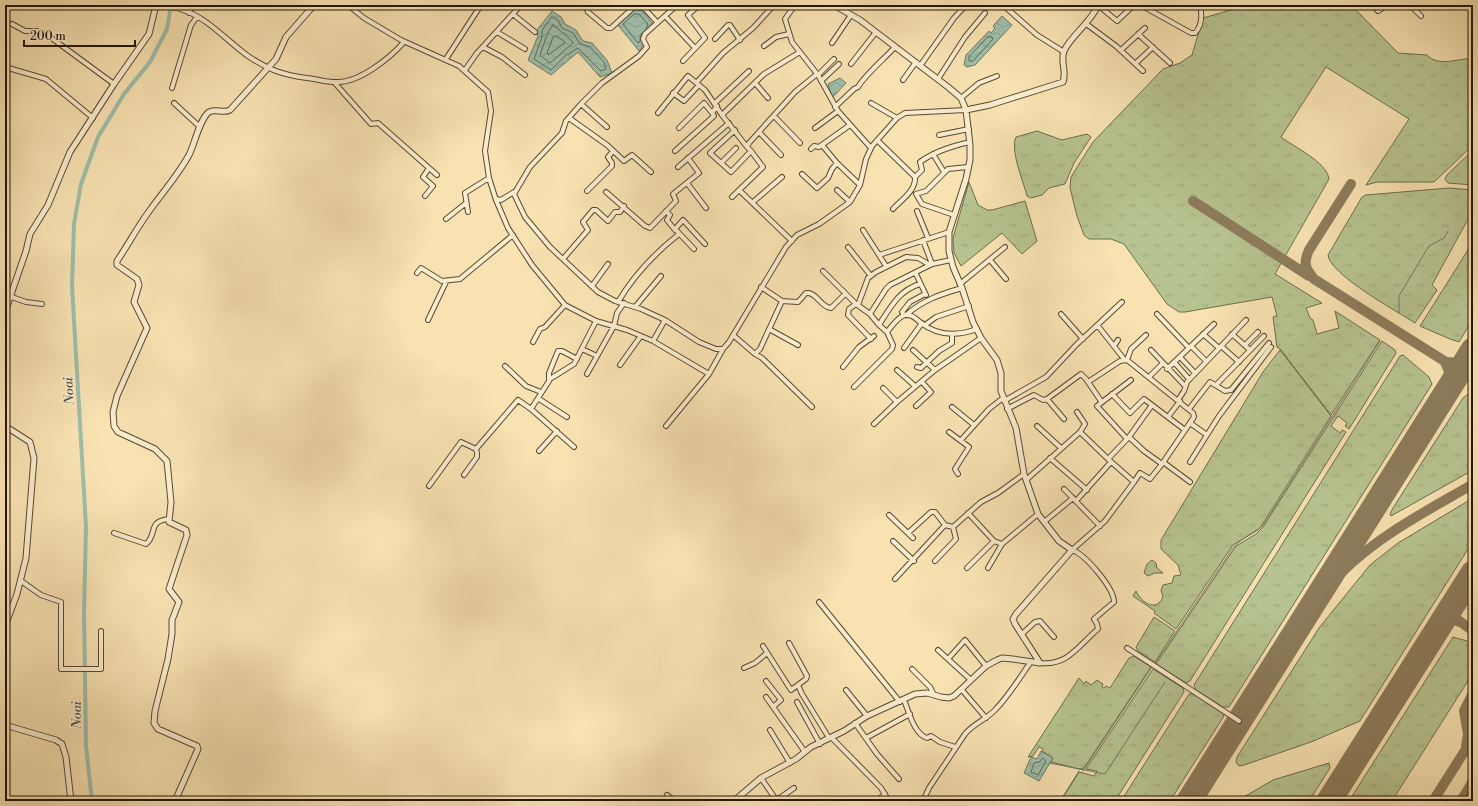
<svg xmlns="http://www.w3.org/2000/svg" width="1478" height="806" font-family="'Libre Bodoni',serif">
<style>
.grass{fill:url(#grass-tufts);stroke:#6c6d4c}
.water{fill:url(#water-waves);stroke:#6c7b69}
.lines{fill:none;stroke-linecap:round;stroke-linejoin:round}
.shore{stroke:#606a58;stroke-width:1}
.stream{stroke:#6c7b69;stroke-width:1}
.canal{stroke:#9ebeaa;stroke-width:4}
.taxiway{stroke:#8d7c5c;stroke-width:10}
.runway{stroke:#8d7c5c;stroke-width:25}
.minor-casing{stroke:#584932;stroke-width:6}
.tertiary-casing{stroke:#584932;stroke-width:7}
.minor{stroke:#faeccd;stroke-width:4}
.tertiary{stroke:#faeccd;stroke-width:5}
.labels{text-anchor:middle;stroke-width:3;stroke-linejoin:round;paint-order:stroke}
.water-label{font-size:13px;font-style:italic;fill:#4d5140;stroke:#faeccd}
</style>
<defs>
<pattern id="grass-tufts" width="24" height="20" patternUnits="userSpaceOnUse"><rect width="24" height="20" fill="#b7c491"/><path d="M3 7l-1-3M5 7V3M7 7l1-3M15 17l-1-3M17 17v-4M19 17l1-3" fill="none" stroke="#9da87c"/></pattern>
<pattern id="water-waves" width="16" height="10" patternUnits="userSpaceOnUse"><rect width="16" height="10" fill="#9ebeaa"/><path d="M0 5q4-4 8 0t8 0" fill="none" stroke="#88a391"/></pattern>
</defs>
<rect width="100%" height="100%" fill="#f8e2b2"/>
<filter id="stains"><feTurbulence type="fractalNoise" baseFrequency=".005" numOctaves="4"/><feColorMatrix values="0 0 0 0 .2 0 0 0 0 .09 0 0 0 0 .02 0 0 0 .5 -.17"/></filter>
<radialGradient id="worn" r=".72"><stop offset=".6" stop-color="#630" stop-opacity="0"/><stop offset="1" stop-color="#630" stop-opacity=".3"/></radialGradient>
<path class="grass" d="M 1248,5 L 1351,5 L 1398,53 L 1427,55 C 1438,67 1458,59 1473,58 L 1473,145 L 1434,182 L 1377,182 L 1366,185 L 1409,119 L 1326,67 L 1281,137 C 1294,147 1327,162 1329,179 L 1275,274 L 1322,303 L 1306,308 L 1310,318 L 1313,320 L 1317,334 L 1339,328 L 1335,311 L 1380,340 L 1331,415 L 1281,350 L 1277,347 L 1273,317 L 1277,316 L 1272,297 L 1185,312 L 1179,312 L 1167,304 L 1124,244 L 1111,239 L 1089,239 L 1084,235 L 1077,216 L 1070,188 L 1071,177 L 1093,142 L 1163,69 L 1180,63 L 1192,55 L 1203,18 Z
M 1037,131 L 1062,140 L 1087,134 L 1091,137 L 1074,163 L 1065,184 L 1049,188 L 1042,195 L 1031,198 L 1027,196 C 1023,180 1010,151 1016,137 Z
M 1473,150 L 1473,185 L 1448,183 L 1445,179 L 1447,175 Z
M 969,182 L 978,205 L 987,210 L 992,210 L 1025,201 L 1037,241 L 1022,254 L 1002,233 L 961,266 L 954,253 L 953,238 Z
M 1449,188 L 1473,190 L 1473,210 L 1432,285 L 1437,290 L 1415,323 C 1397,311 1330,275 1328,255 L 1362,197 L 1366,195 Z
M 1473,242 L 1473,319 L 1459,342 L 1450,339 L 1420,326 Z
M 1382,341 L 1395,350 L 1396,353 L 1349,429 L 1345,426 L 1347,423 L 1338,416 L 1331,426 L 1340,433 L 1342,430 L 1346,432 L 1190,681 L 1186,683 L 1156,664 L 1236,546 L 1256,534 L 1263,527 Z
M 1280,350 L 1331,416 L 1260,528 L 1233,545 L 1176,629 L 1154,613 L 1155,611 L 1133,596 L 1136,591 C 1141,602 1156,613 1163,597 L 1161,590 L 1163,585 L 1172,583 L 1174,576 L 1181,575 L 1178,565 L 1161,549 L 1161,540 L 1263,372 Z
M 1403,355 L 1429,377 L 1432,384 L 1229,707 L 1223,707 L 1196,690 L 1194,685 L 1400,356 Z
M 1467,395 L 1473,396 L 1473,470 L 1391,516 L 1390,514 L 1393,508 L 1463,398 Z
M 1473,498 L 1473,541 L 1360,721 L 1311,742 L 1244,765 L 1239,766 L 1236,762 L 1237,757 L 1319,628 L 1370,565 L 1398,543 Z
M 1152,560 L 1156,563 L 1157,568 L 1163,573 L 1155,573 L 1148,576 L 1144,573 L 1147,564 Z
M 1154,617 L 1175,631 L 1155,662 L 1138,651 L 1136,647 Z
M 1453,637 L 1467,641 L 1473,647 L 1473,672 L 1466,684 L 1392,801 L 1349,801 Z
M 1134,656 L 1151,667 L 1084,768 L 1079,769 L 1051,762 L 1053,758 L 1042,751 L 1043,749 L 1039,747 L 1033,756 L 1028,757 L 1079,678 L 1084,684 L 1086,681 L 1091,685 L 1097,680 L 1103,684 L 1102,687 L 1104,688 L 1106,686 L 1110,688 L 1129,658 Z
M 1153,669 L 1183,688 L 1184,692 L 1115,801 L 1061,801 L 1079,772 L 1094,776 L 1097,771 L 1086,769 Z
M 1189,694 L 1194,694 L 1222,713 L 1224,716 L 1170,801 L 1121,801 Z
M 1329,763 L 1330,768 L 1309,801 L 1237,801 L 1273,780 Z"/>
<path class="water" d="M 633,10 L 642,10 L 652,23 L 652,29 L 644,37 L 645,42 L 639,51 L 617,24 Z
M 552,11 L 561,17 L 565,24 L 576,30 L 583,41 L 592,43 L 607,60 L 612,73 L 600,77 L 578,52 L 551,75 L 528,60 L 538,36 L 537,30 Z
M 1002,16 L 1012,25 L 975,65 L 967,67 L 964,65 L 966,55 L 989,31 L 991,33 L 995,28 L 993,26 Z
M 840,78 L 846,83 L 832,98 L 828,84 Z
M 1041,751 L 1053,758 L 1039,781 L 1024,773 L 1031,757 L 1037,759 Z"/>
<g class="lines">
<path class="shore" d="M 552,17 L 558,20 L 562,28 L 573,33 L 580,44 L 590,47 L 604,62 L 606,69 L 601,71 L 578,48 L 565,56 L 551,70 L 534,59 L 542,37 L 542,31 Z
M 553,25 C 556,27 571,39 573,43 L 550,63 L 540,55 C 544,45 546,33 553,25 Z
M 642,33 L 640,37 L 640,42 L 638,43 L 623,24 L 634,14 L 639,14 L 648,24 L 646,29
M 556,36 L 564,41 L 565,43 L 548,55 L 547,53 L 553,37 Z
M 988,37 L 992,37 L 993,39 L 973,61 L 969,61 L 969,57 Z
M 1043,758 L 1046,761 L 1038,775 L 1031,772 L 1034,763 L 1039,762 Z"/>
<path class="stream" d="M 1399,313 L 1399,296 L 1429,246 L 1444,238 L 1448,231
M 1154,665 L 1233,548 C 1241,537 1255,535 1264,524 L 1380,341
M 1049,763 L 1105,774 L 1165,682
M 1083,771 L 1152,667
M 1060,801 L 1079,771"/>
<path class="canal" d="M 92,801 L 86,746 L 84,612 L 86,527 L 72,286 L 74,224 L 81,184 L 98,137 L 124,94 L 150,62 L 167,29 L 171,5"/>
<path class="taxiway" d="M 1351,184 L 1309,250 C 1303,263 1305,268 1314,279 L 1473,379
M 1193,201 L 1309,276
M 1445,362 L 1451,377 L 1447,391
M 1446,362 L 1459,363 L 1471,352
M 1454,603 L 1451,609 L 1454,617 L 1473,631
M 1441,624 C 1446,617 1452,618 1459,622
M 1298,629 C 1311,610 1324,590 1341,573 C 1379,535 1427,511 1473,484
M 1466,746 L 1468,734 L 1464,711 L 1473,693
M 1433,801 L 1473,738
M 1461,801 L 1473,781"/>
<path class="runway" d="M 1189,801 L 1473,350
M 1329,801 L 1473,573"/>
<defs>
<path id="minor" d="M 156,5 C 165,6 175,7 183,10 C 208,18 227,41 248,56 C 269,70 283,75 307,78 C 318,79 327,83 338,82 C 360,82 390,58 404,42
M 348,5 L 364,18 L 401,40 L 459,66 L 488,92 L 491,111 L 485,151 L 489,178 L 496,200 L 508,228 L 532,265 L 565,305 L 596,321 L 627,330 L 653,341 L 709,374 L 723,349
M 591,5 L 587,9 L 588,12 L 607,28 L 611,28 L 635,6 L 645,9 L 657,22
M 677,5 L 645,34 L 643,39 L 647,47 L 639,56 L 602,83 L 581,104 L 566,121 L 562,133 L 530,167 L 514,194 L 525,217 L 550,247 L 598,292 L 615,301 L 641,309 L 665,320 L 699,342 L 716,349 L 723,349 L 729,342 L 786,247 L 797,235 L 819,224 L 850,202 L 860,185 L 866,159 L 872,146 L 897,118 L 905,113 L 966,110
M 795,5 L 785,19 L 792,42 L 818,75 L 838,111 L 871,148
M 1003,5 L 1037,35 L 1064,52
M 1098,5 L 1117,21 L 1134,5
M 1373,5 L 1378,11 L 1387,5
M 1410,5 L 1421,16
M 1146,8 L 1191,33 L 1195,33 C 1202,26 1202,14 1200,5
M 189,13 L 192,5
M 514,15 L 535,32
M 665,16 L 695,48
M 1085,23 L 1116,46 L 1143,71
M 12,24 L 25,31 L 37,31 L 46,34 L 114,84
M 497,32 L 525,49
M 1138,34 L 1170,63
M 715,39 L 728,25 L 730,25 L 740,40
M 832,43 L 851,15
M 764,46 L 776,37 L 789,34
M 483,47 L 502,57 L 525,75
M 1121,50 L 1145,28
M 446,59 L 481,5
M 683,61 L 705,38 L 688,15 L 699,5
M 851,64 L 876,32
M 1135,64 L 1153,47
M 920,66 L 954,18 L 966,5
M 5,67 L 46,79 L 93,118
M 465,70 L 477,53 L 521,5
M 818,75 L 834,59
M 938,79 L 965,37 L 985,13
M 903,80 L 916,62
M 821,81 L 839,64
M 334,82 L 371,124 L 378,123 L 437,175
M 697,82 L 723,53 L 753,28 L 774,5
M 756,84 L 768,98
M 172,88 L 191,25 L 197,17
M 673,93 L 684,101 L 699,85
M 961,98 L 979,83 L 997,76
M 174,103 L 200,127
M 715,103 L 749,71
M 871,103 L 897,118
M 581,104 L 607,127
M 835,107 L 854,89 L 858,87 C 866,74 883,60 894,48
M 658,113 L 688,76 L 705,90 L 722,115
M 774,116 L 800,143
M 569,118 L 607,145 L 624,161 L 632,155 L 651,172
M 679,128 L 704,103 L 712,113
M 815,128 L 838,111
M 735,130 L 710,153 L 731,172 L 751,151 L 747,147 L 749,143 L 795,92 L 817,74
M 759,132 L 781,155
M 939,135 L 969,129
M 877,140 L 915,177 C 916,191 901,200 893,209
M 822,145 L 837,163 L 860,185
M 747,147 L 722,115 L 764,74 L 800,52
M 811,149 L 814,146 L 819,147 L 850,125
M 675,151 L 714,116 L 712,113 L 717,106
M 933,154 L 944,172
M 721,163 L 736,148
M 678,167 L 729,123
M 802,174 L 817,188 L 828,178 L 832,169 L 837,163
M 915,177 L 922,170 L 920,162 C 935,151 952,146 970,142
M 687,183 L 706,208
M 739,190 L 792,241
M 837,190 L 850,202
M 587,191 L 612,166 L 612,163 L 608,157 L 613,151
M 606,192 L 645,226 L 650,228 L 676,201 L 673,194 L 699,173 L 688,158
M 425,196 L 433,186 L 423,177 L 429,168
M 732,197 L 763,167 L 751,151
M 496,199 L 501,200 L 514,192
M 753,202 L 782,177
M 666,211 L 670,215 L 667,220 L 675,230
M 917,211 L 928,238
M 468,212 L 465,193 L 489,178
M 954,215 L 922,204 L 916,194 L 926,191 L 948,169 L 968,167
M 446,219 L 466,203
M 863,230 L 886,266
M 923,240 L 932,264
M 848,247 L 871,276
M 694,249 L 675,229 L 683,220 L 705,244
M 879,255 L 949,232
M 563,259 L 588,230 L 583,222 L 593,210 L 596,210 L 608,221 L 615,212 L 620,212 L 624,206
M 990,260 L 1006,279
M 823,271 L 856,304 L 870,314 L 879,325 L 887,332 C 891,327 899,316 905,315 C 912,314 916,319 921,323 C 938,336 958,336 977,329
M 417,273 L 421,268 L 442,281 L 460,279 L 513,235
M 916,274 L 926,295
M 960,284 L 1005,247
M 592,286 L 608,264
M 761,287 L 782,301
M 9,296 L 26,302 L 42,304
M 618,302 C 634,275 655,253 679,234
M 856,304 L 849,309 L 848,315 L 871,339
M 858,305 L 868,278 L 876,272 L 906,257 L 918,258 L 930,265
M 635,307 L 661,276
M 870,314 L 886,289 L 890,285 L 932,264 L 951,260
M 1061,314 L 1083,339
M 1157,314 L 1189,348
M 904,315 L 902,312 L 910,302 L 925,294
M 906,315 C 923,300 941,294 962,288
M 428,320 L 446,282
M 879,325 C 890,308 899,290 920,284
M 925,325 L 936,317 L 969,306
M 1098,326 L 1124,359
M 769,329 L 798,345
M 1203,334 L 1219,348
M 1232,334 L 1250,350
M 733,335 L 755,354 L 760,349 L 782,301 L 798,302 L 806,293 L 809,293 C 818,295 821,307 831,308 L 845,294
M 653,341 L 665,320
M 533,342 L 540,329 L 545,327 L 565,305
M 1245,345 L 1258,332
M 1114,346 L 1118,340
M 1191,346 L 1206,361
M 1221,346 L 1239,362
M 904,348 L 922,323
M 582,349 L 597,356
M 913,350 L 935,370
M 1151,350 L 1185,386
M 755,354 L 762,358 L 812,407
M 1180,357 L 1195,373
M 1127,360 L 1131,349 L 1146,335
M 1174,362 L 1189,379
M 620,365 L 640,337
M 505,366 L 526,386 L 541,392
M 843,367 L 859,347 L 874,336
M 917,367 L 921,368 L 939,351 L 952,343 L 952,335
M 1167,369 L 1214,324
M 897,370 L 915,386
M 587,374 L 614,326 L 617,313 L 624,303
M 1149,377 L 1163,363
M 550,379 L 574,364 L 596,321
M 1088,382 L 1120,361 L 1127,360 L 1193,413 L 1194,417 L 1162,464
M 1216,385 L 1264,336
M 854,387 L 892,349 L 893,345 L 887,332
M 883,388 L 897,402 L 935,370 L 981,338
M 1112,394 L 1130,413 L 1144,399 L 1185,430
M 539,399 L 567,417
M 1047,399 L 1064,419
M 1178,400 L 1184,391 L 1187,382 L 1246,320
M 1004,401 L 1046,377 L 1077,344 L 1122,302
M 916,406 L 931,392 L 922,382
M 952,407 L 974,425
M 531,409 L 549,381 L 549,373 L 558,351 L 562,351 L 577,359
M 1007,409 L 1034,395 L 1043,400 L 1047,399 L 1081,374 L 1086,379 L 1101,401
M 1189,409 L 1210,382 L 1225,391 L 1231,390 L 1269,343
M 1077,412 L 1085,424 L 1080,432
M 1168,417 L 1180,401
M 1190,423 L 1207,435
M 874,424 L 897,402
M 666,426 L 709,374
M 1037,426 L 1061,448
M 949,432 L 969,447 L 955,469 L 958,474
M 1129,437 L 1152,405
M 1127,439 L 1097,406 L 1131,380
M 961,440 L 989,409 L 1003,398
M 476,449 L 518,400 L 531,409 L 574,447
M 539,451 L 557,431
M 1050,458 L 1087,490
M 1163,462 L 1190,482
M 1190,462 L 1219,416 L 1271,347
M 1026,480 L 1080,432 L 1108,459 L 1129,437 L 1144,451 L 1162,464 L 1150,479 L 1140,473 L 1134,482 L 1108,459
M 429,486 L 461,442 L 476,449 L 477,453 L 477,457 L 464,475
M 1064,489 L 1100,526
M 1076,501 L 1111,462
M 968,513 L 994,541 L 1002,544
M 889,515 L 913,538
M 1044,522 L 1073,498
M 114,533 L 146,544 C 158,534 147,521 169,519
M 908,533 L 931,512 L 935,512 L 945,525
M 893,541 L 914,561
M 935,561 L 956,539 L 953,527 L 981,502 L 998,493 L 1024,474
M 967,568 L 994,541
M 988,568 L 1002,544 L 1038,514
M 895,579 L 945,525 L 953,527
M 21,581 L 41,595 L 61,602 L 61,669 L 101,669 L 101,631
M 819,602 L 900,702
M 1022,634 L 1035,622 L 1040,621 L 1054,637
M 763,646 L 791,690 L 806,679 L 807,676 L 789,643
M 1127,648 L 1239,721
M 938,650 L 971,680
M 948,659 L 965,640 L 986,666
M 1040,663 C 1068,666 1078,646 1098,629 L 1097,624 L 1094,619 L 1114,602 C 1114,588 1085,554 1072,550 L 1105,521 L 1134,482
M 744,668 L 755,663 L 767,653
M 912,669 L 930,687 L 934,695
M 766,681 L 781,700 L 774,706
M 798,685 L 802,694 L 829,738
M 846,690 L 867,716
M 962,690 L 986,718
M 766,697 L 805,752
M 904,700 C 909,712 914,734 927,738 L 931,736 L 940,742 L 955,747
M 797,702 L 820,744
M 855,723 L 877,754 L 899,779
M 770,730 L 790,763
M 831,737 L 881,788 L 889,801
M 866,738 L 910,714
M 761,778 L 777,801
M 667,795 L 675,801
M 467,800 L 468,801
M 777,800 L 794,788
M 877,801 L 885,794
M 923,801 L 929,788 L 965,734 C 973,724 985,720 994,711 C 1008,697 1019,679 1030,663"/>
<path id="tertiary" d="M 834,5 L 860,20 L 948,87 L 961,98 L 966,110 L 970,145 L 970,160 L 966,179 L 949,232 L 949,251 L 953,267 L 962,288 L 973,322 L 981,338 L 997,360 L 1001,373 L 1001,391 L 1016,428 L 1024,474 L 1038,514 L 1059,541 L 1072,550 L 1016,614 L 1013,619 L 1015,624 L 1040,663
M 966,110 L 990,105 L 1063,82 C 1067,71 1060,62 1064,51 C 1072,34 1091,23 1098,5
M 5,312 L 26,251 L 30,234 L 48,205 L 70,152 L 114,84 L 149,34 L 156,5
M 5,354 L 5,360
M 5,426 L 30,442 L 34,458 L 26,558 L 17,594 L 5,626
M 5,725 L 56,740 L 62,744 L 66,757 L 71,801
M 175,801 L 198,749 L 197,746 L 158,729 L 154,723 L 155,711 L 168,659 L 172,634 L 172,620 L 179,602 L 169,589 L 187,535 L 186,530 L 169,522 L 171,502 L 167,461 L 155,449 L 118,432 L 114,426 L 113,412 L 117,396 L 147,328 L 134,302 L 139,285 L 137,279 L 117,265 L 117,261 C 128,245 138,226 150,210 C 163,192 178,175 189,155 C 194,146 200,118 209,112 C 215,108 224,114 230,110 L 276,59 L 286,37 L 314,5
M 734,801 L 761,778 L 796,759 L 811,747 L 844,731 L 867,716 L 915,694 L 927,693 L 941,697 L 949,698 L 954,696 L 986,666 L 997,660 L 1002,658 L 1013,659 L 1040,663"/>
</defs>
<use href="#minor" class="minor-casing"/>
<use href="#tertiary" class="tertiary-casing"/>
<use href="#minor" class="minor"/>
<use href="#tertiary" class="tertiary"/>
</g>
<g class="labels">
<g class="water-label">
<text transform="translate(68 391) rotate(-93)" y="5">Noai</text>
<text transform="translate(76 715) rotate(-90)" y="5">Noai</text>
</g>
</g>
<rect width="1478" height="806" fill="none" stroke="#f8e2b2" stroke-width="20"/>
<rect x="6" y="6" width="1466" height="794" fill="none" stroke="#221607" stroke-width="2"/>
<rect x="10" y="10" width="1458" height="786" fill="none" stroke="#221607"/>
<path d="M24 40v6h111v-6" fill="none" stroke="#221607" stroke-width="2"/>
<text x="30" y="40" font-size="12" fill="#221607" stroke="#faeccd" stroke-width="3" paint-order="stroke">200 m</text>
<rect width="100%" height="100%" filter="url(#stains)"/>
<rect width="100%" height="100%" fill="url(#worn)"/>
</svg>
